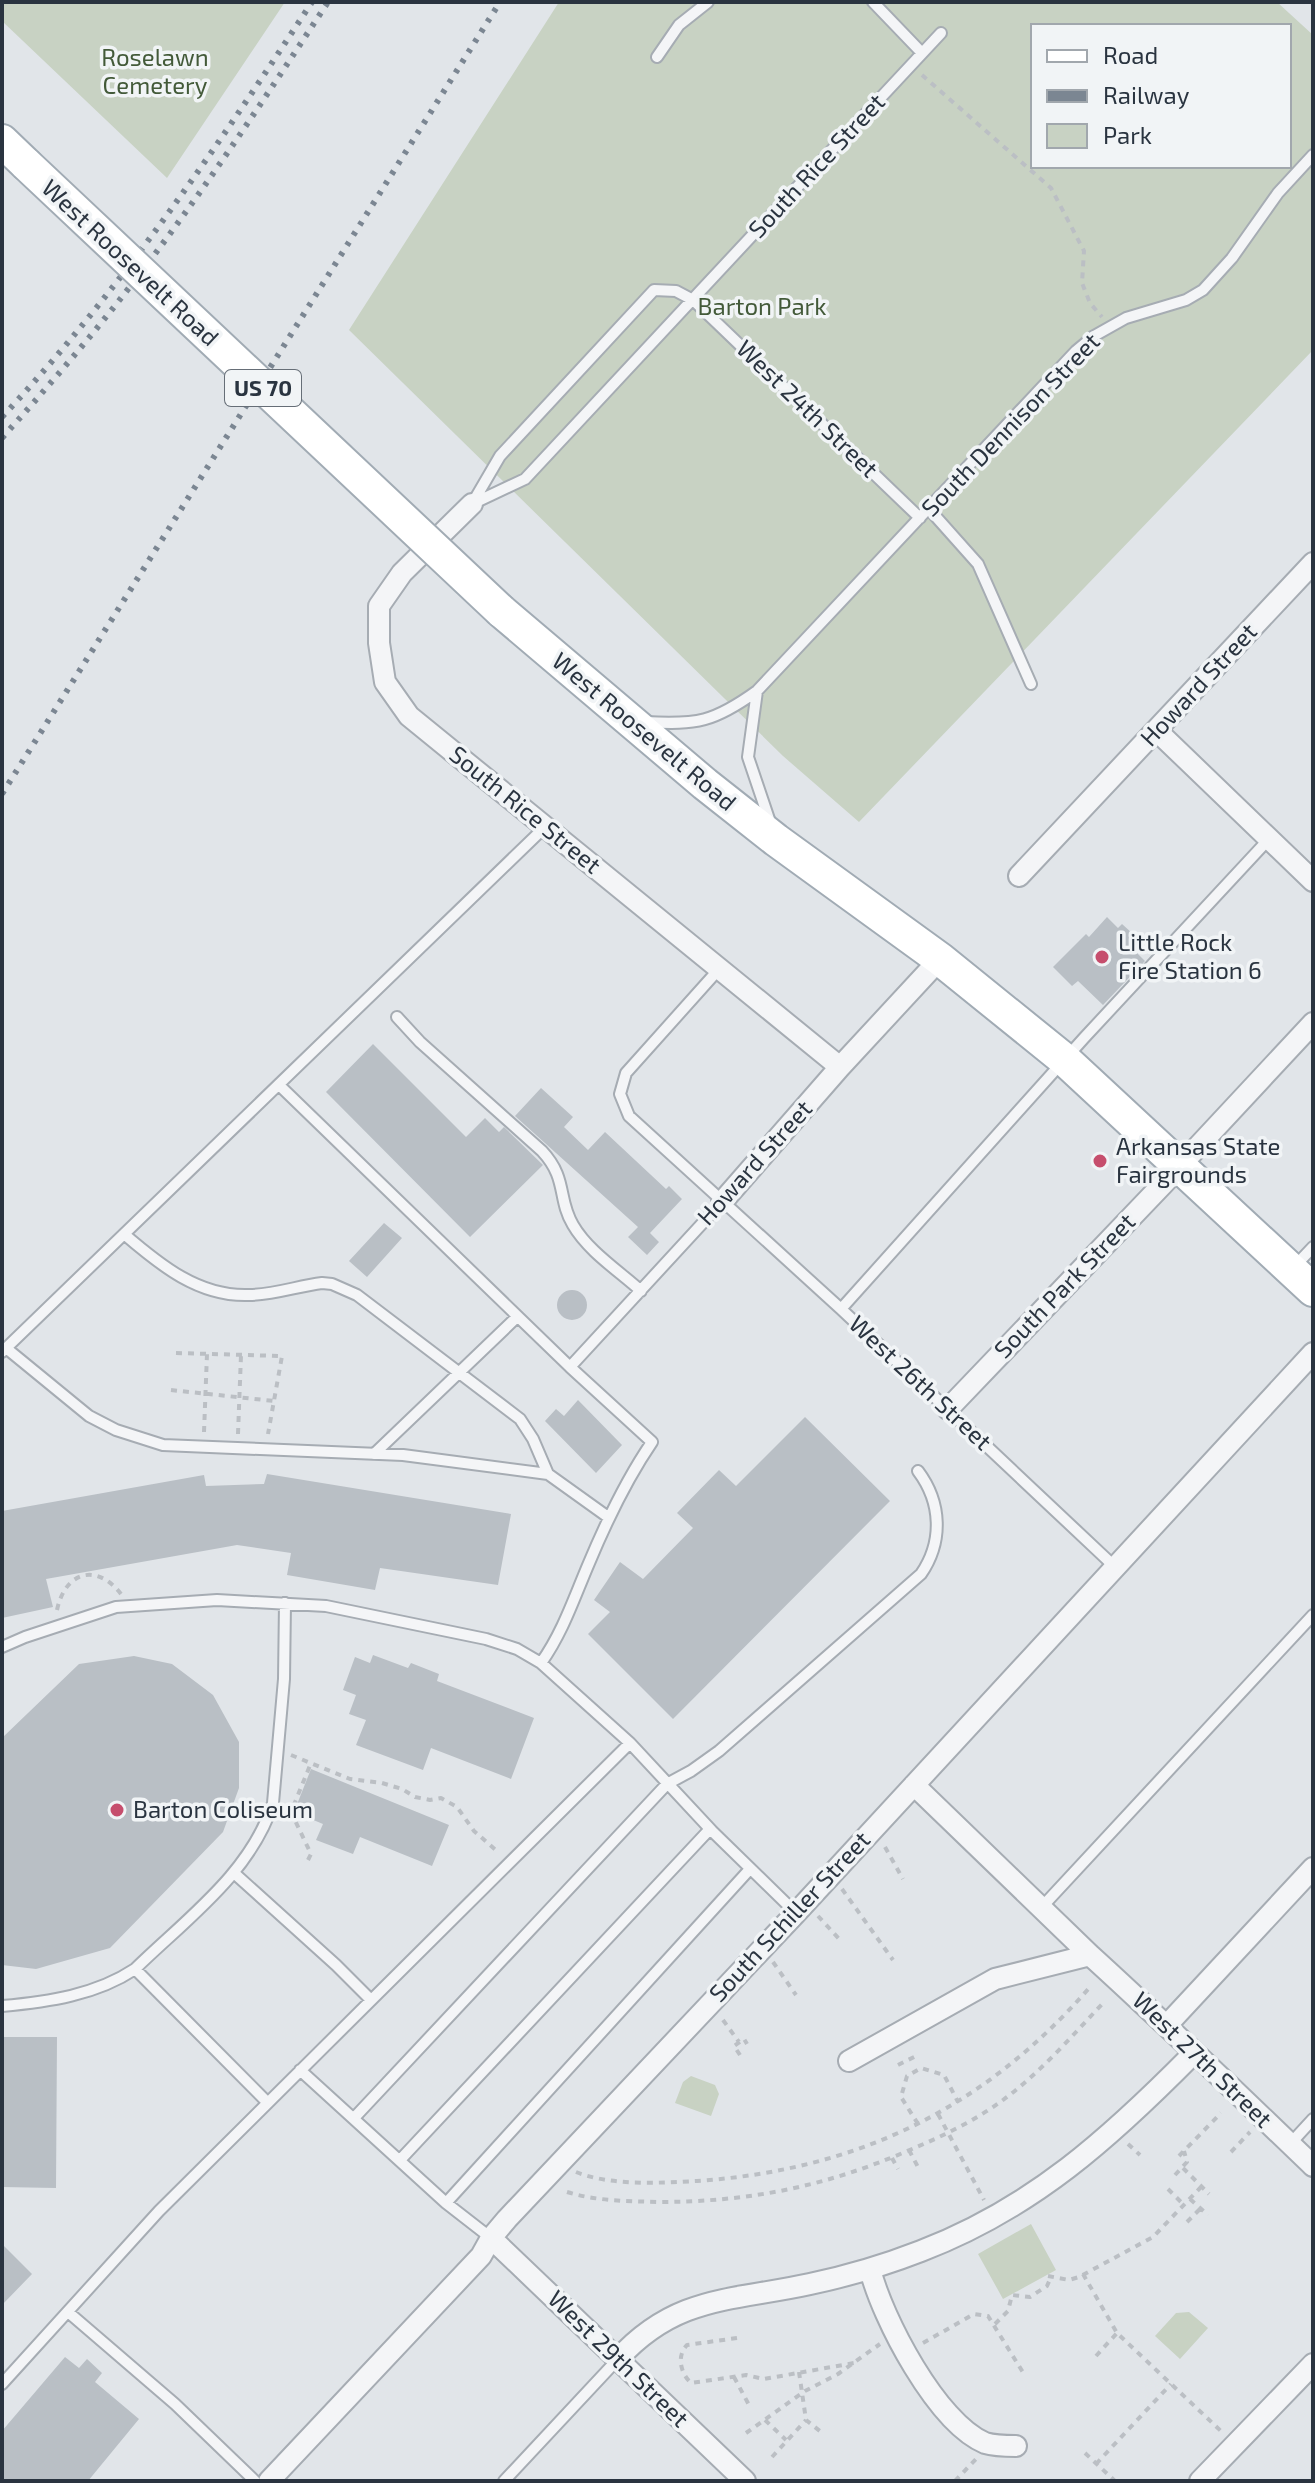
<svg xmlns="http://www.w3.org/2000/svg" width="1315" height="2483" font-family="'Exo 2',sans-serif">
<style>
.green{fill:#c8d2c3;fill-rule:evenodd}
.building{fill:#b9bfc5}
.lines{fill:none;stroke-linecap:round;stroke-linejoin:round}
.service-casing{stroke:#a6acb3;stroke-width:14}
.minor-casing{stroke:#a6acb3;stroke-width:24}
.primary-casing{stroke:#a1abb4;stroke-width:36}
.path{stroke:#bbbfc4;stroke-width:4;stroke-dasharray:6 6;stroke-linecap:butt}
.service{stroke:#f4f5f7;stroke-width:10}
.minor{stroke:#f4f5f7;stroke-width:20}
.primary{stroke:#fff;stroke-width:32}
.rail{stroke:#7b8692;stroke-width:6;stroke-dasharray:4 8;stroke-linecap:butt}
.primary-bridge-casing{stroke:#a1abb4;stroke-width:36;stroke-linecap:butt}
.primary-bridge{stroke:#fff;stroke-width:32}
.poi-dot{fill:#c64e6d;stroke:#f1f4f6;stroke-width:3}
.labels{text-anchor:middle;stroke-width:7;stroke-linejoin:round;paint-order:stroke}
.shield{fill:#f1f4f6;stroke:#666e77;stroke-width:2}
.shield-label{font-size:22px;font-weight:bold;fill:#2a3440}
.park-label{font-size:24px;fill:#435a39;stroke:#f1f4f6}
.street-label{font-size:24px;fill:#2a3440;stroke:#f1f4f6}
.poi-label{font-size:24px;fill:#2a3440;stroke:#f1f4f6;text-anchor:start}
</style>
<rect width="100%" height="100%" fill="#e1e5e9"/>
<path class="green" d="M 2,2 L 285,2 L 167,178 L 2,21 Z
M 559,2 L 1277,2 L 1313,35 L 1313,350 L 859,822 L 783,756 L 349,330 ZM 1033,26 L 1289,26 L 1289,166 L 1033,166 Z
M 691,2076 L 715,2085 L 719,2094 L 711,2116 L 675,2103 L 683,2082 Z
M 1031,2224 L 1056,2270 L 1003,2299 L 978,2254 Z
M 1189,2312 L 1208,2328 L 1180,2359 L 1155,2336 L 1176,2313 Z"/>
<path class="building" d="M 1107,917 L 1118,928 L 1122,924 L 1143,943 L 1136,952 L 1145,961 L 1103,1005 L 1078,981 L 1072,986 L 1053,967 L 1086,934 L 1089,937 Z
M 373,1044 L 466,1137 L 485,1118 L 499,1132 L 504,1127 L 543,1165 L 470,1237 L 326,1092 Z
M 541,1088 L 573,1117 L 564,1127 L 588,1150 L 605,1132 L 666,1189 L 669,1186 L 682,1199 L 650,1233 L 659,1242 L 647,1255 L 628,1237 L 638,1227 L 515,1116 Z
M 384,1223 L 402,1238 L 367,1277 L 349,1261 Z
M557 1305a15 15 0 1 1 30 0a15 15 0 1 1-30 0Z
M 578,1400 L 622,1445 L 596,1473 L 545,1421 L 556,1409 L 564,1416 Z
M 805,1417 L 890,1501 L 673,1719 L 588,1634 L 610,1612 L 594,1600 L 620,1562 L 643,1579 L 693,1528 L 677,1513 L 719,1470 L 736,1486 Z
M 267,1474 L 511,1514 L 498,1585 L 380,1568 L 375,1590 L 287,1575 L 291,1553 L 237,1545 L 46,1579 L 53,1607 L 2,1618 L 2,1511 L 204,1475 L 206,1486 L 264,1484 Z
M 373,1655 L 408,1668 L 411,1663 L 439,1674 L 437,1681 L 534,1718 L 511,1779 L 431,1748 L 423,1770 L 356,1745 L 366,1720 L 349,1714 L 356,1695 L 343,1690 L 355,1657 L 370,1663 Z
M 134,1656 L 172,1664 L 213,1695 L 239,1742 L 239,1788 L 223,1832 L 110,1948 L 36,1969 L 2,1965 L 2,1738 L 79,1664 Z
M 311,1769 L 449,1825 L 432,1866 L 360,1837 L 353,1854 L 316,1840 L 323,1824 L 294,1812 Z
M 2,2037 L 57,2037 L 56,2188 L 2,2187 Z
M 2,2244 L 32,2274 L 2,2305 Z
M 65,2357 L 79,2368 L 87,2359 L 102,2373 L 95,2382 L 139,2419 L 88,2481 L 2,2481 L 2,2431 Z"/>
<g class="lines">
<defs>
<path id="service" d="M 873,2 L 922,53
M 657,57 L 679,25 L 708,2
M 472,504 L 525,479 L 941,33
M 472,504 L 500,456 L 654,290 L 676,291 L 693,300 L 920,518
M 929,509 L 978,564 L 1031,684
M 757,691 L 748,757 L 771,825
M 646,722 C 697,725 714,722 757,691 L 1076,351 L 1094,336 L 1126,318 L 1186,300 L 1203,290 L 1232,258 L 1278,193 L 1313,155
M 720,968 L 626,1073 L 620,1094 L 629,1116 L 841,1309 L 1115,1567
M 397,1017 L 420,1042 L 542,1151 C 568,1179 557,1198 573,1225 C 588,1251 619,1271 641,1291
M 279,1085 L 570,1367 L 652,1442 C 626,1480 607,1520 589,1563 C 574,1598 563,1632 541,1663
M 124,1234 C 160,1265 199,1297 249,1295 C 273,1295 298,1286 322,1283 L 332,1284 L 357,1295 L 520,1419 L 533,1439 L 548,1474 L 608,1517
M 1295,1266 L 1313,1247
M 841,1309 L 1084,1038 L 1269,839
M 6,1348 L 89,1416 L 116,1430 L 163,1445 L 403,1455 L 548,1474
M 2,1352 L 545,827
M 570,1367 L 722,1202
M 374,1454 L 517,1317
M 2,1647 L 25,1637 L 116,1607 L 217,1600 L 326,1606 L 486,1639 L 517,1649 L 541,1663 L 630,1743 L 712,1831 L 796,1913
M 234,1873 L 336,1965 L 371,2000
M 1041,1908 L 1313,1615
M 135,1969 L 267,2102
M 2,2006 C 48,2002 96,1995 135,1969 C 185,1920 251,1873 273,1803 L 284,1679 L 285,1603
M 300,2070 L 446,2203 L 491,2238
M 354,2118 L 667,1784 L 691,1771 L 719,1751 L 921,1574 C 943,1542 942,1503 918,1471
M 1290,2144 L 1313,2119
M 400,2160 L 710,1829
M 446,2203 L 750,1869
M 68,2312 L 175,2404 L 255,2481
M 2,2384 L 159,2211 L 630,1743
M 504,2481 L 618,2359"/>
<path id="minor" d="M 472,504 L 402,573 L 379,606 L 379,643 L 385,682 L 409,716 L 840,1067
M 1157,731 L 1313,881
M 1019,876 L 1313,563
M 722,1202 L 840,1067 L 940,959
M 948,1409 L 1164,1183 L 1313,1023
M 914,1785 L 1090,1955
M 1167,2025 L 1313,1868
M 849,2061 L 995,1979 L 1090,1955 C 1166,2024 1239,2095 1313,2166
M 491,2238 L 745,2481
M 870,2269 C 882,2318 937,2423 985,2443 C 995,2446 1006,2446 1016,2446
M 618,2359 C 676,2295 733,2301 810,2284 C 848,2276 885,2265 921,2251 C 1033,2208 1110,2138 1193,2054
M 269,2481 L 481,2256 L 491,2238 L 507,2219 L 796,1913 L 1313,1353
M 1200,2481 L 1313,2364"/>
<path id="primary" d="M 2,141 L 26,164
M 501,611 L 705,784 L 776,840 L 940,959 L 1065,1060 L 1313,1290"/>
</defs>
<use href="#service" class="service-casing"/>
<use href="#minor" class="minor-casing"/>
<use href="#primary" class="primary-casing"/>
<path class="path" d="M 922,75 L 1051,188 L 1084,251 L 1082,283 L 1090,303 L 1102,317
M 176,1353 L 282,1356 L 268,1434
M 171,1390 L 274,1401
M 204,1432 L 207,1354
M 238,1434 L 241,1355
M 57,1610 C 65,1572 96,1562 121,1594
M 291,1755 L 350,1779 L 382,1783 L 402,1789 L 415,1797 L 430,1800 L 441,1798 L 457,1807 L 474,1831 L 498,1852
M 885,1847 L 903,1879
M 308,1860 L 311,1854 L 291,1812 L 311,1763
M 842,1889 L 893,1960
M 818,1916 L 841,1941
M 773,1962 L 796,1995
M 723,2020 L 739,2042
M 740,2055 L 734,2046 L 744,2039 L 747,2044
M 898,2065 L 918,2055
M 938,2114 L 984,2200
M 918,2124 L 901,2097 L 907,2076 L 921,2068 L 944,2075 L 958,2102
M 1128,2144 L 1140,2155
M 909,2150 L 920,2171
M 1231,2152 L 1250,2132
M 1179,2156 L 1221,2113
M 892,2158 L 898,2169
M 1183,2168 L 1209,2194
M 576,2172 C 611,2186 659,2183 697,2181 C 857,2170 984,2109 1090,1987
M 1175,2175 L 1187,2162 L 1184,2151
M 1168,2189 L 1184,2205
M 567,2192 C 596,2201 626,2201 657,2202 C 751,2202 827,2186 912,2149 C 943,2136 976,2120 1003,2100 C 1041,2072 1072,2036 1104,2002
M 1190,2199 L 1208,2215
M 1187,2222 L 1201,2208
M 1083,2274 L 1117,2333 L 1222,2432
M 1048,2276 L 1069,2280 L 1079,2277 L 1153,2237 L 1201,2187
M 995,2324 L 1008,2311 L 1012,2295 L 1030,2297 L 1047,2286 L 1051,2277
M 737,2338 L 687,2345 C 676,2356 681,2374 691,2383 L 746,2375 L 764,2379 L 854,2363
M 923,2343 L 974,2314 L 988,2316 L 1024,2374
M 1096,2356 L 1117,2333
M 799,2372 L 806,2420 L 821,2432
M 734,2377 L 749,2405
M 765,2420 L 786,2440
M 746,2433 L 805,2391 L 838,2374 L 880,2344
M 1085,2453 L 1115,2481
M 772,2457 L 806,2420
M 1096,2464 L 1171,2384
M 955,2481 L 976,2459"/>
<use href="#service" class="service"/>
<use href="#minor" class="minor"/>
<use href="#primary" class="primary"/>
<path class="rail" d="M 2,417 C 121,290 217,147 312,2
M 2,438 C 44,391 86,343 125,293 C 198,200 263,101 328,2
M 2,794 L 500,2"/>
<defs>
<path id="primary-bridge" d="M 26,164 L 501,611"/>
</defs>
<use href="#primary-bridge" class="primary-bridge-casing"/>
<use href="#primary-bridge" class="primary-bridge"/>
</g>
<g class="poi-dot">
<circle cx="1102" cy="957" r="8"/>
<circle cx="1100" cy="1161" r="8"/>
<circle cx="117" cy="1810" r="8"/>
</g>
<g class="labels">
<rect class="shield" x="225" y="370" width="76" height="36" rx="6"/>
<g class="shield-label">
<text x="263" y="396">US 70</text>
</g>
<g class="park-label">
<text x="155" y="66">Roselawn<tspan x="155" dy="28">Cemetery</tspan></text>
<text x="762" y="315">Barton Park</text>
</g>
<g class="street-label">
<text transform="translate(817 166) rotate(-47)" y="8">South Rice Street</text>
<text transform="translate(130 263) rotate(43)" y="8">West Roosevelt Road</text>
<text transform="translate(807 409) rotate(44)" y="8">West 24th Street</text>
<text transform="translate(1011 425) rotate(-46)" y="8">South Dennison Street</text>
<text transform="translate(1199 685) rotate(-47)" y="8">Howard Street</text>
<text transform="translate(644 732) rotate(40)" y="8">West Roosevelt Road</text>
<text transform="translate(525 810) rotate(39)" y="8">South Rice Street</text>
<text transform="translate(755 1163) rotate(-48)" y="8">Howard Street</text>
<text transform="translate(1065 1286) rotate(-46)" y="8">South Park Street</text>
<text transform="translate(920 1383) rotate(43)" y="8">West 26th Street</text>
<text transform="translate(790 1917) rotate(-47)" y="8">South Schiller Street</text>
<text transform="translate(1202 2060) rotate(44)" y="8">West 27th Street</text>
<text transform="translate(618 2359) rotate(44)" y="8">West 29th Street</text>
</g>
<g class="poi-label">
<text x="1118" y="951">Little Rock<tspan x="1118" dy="28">Fire Station 6</tspan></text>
<text x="1116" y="1155">Arkansas State<tspan x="1116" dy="28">Fairgrounds</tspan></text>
<text x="133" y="1818">Barton Coliseum</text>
</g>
</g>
<rect width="1315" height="2483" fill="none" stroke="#2a3440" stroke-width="8"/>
<rect x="1031" y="24" width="260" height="144" fill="#f1f4f6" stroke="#a1a7ad" stroke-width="2"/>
<rect x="1047" y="50" width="40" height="12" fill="#ffffff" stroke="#a1a7ad" stroke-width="2"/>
<text x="1103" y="64" font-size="24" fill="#2a3440">Road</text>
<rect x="1047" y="90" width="40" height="12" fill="#7b8692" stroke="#a1a7ad" stroke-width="2"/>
<text x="1103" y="104" font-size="24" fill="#2a3440">Railway</text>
<rect x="1047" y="124" width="40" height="24" fill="#c8d2c3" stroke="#a1a7ad" stroke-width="2"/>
<text x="1103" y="144" font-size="24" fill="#2a3440">Park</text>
</svg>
